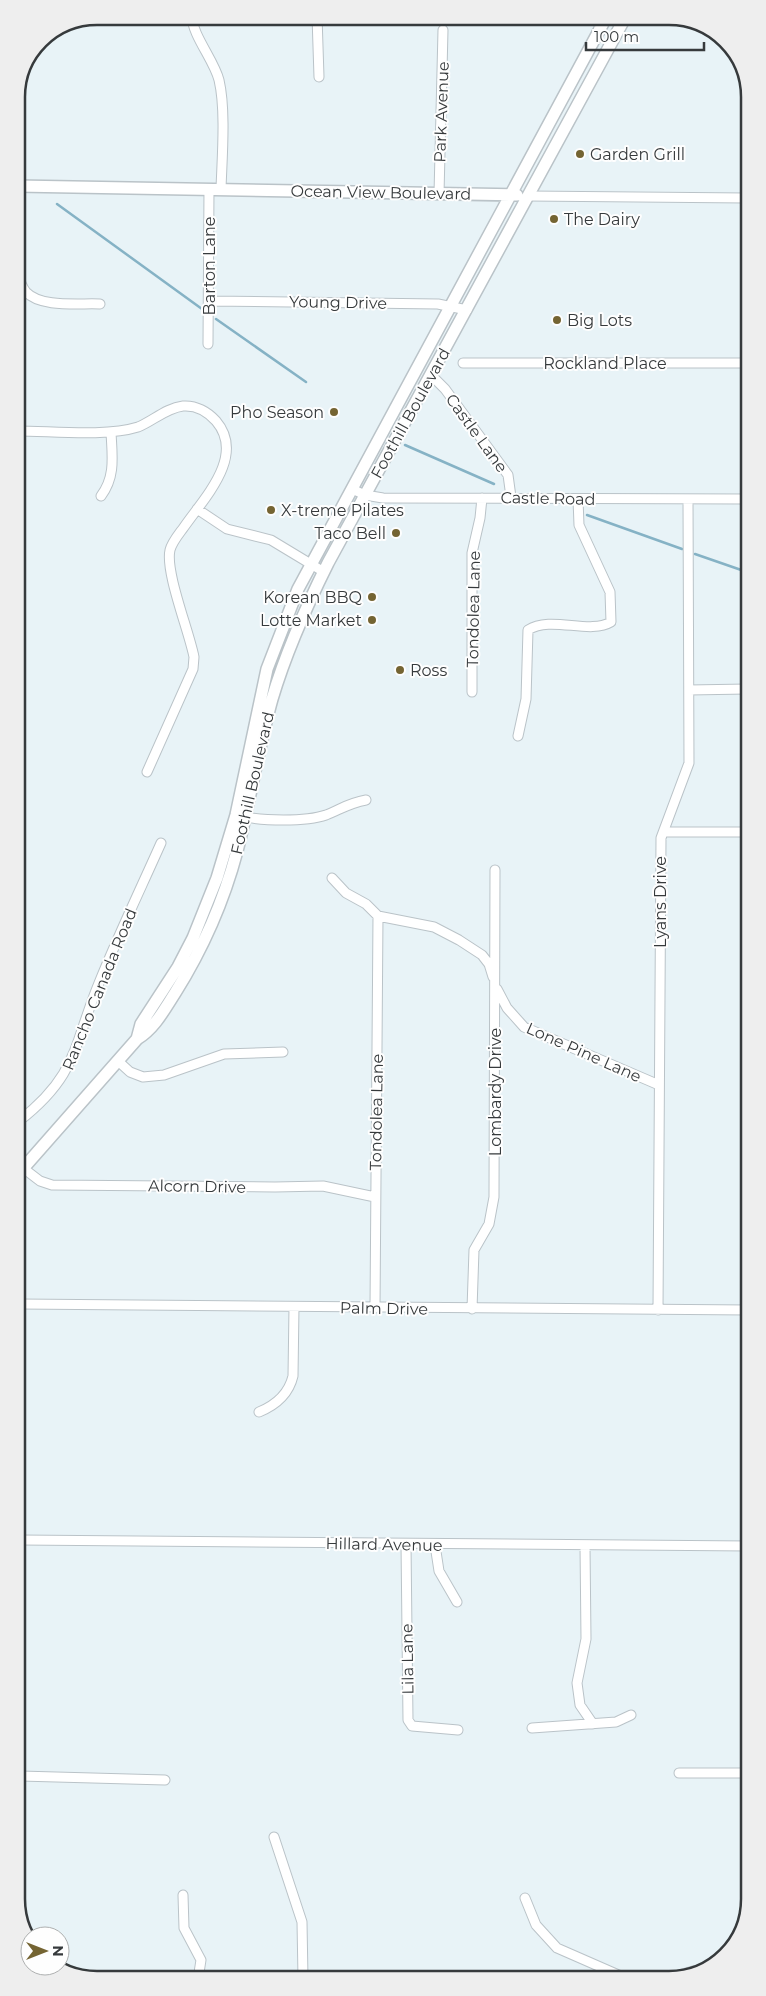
<svg xmlns="http://www.w3.org/2000/svg" width="766" height="1996" font-family="Montserrat,sans-serif">
<style>
.lines{fill:none;stroke-linecap:round;stroke-linejoin:round}
.stream{stroke:#85b2c5;stroke-width:2.5}
.minor-casing{stroke:#bac3c8;stroke-width:11}
.major-casing{stroke:#bac3c8;stroke-width:14}
.minor{stroke:#fff;stroke-width:9}
.major{stroke:#fff;stroke-width:11}
.poi-dot{fill:#746432;stroke:#fefefe;stroke-width:2}
.labels{text-anchor:middle;stroke-width:4;stroke-linejoin:round;paint-order:stroke}
.street-label{font-size:16px;fill:#363a3c;stroke:#fefefe}
.poi-label{font-size:16px;fill:#363a3c;stroke:#fefefe;text-anchor:start}
.rim{fill:none;stroke:#363a3c;stroke-width:2.5}
</style>
<rect width="100%" height="100%" fill="#e8f3f7"/>
<g class="lines">
<path class="stream" d="M 57,204 L 202,309
M 216,319 L 306,382
M 405,445 L 494,484
M 587,515 L 682,549
M 695,554 L 747,572"/>
<defs>
<path id="minor" d="M 192,16 C 192,35 214,60 219,80 C 226,110 222,158 221,189
M 317,16 L 319,77
M 439,194 L 443,30
M 528,196 L 746,198
M 17,224 L 17,186
M 17,270 C 19,277 20,285 26,292 C 41,308 79,303 100,304
M 209,301 L 438,304 L 467,310
M 208,344 L 209,189
M 463,363 L 746,363
M 431,375 L 445,389 L 508,475 L 511,497
M 17,431 C 52,431 106,437 138,427 C 153,421 166,408 183,406 C 196,405 208,412 216,421 C 246,456 204,498 184,527 C 179,534 172,542 170,550 C 165,572 189,631 194,657 L 193,669 L 147,772
M 352,489 L 365,495 L 383,498 L 747,499
M 101,496 C 116,476 112,455 111,432
M 197,509 L 227,529 L 271,540 L 324,572
M 689,690 L 747,689
M 472,692 L 472,553 L 480,518 L 482,498
M 518,736 L 526,699 L 528,630 C 551,615 589,635 611,622 L 610,592 L 579,525 L 578,499
M 241,816 C 261,821 306,822 326,815 C 341,809 349,803 366,800
M 664,832 L 747,832
M 332,878 L 346,893 L 366,904 L 378,916 L 434,927 L 459,940 L 482,955 L 489,964 L 493,977
M 497,989 L 507,1008 L 524,1027 L 659,1085
M 118,1061 L 130,1072 L 143,1077 L 164,1075 L 224,1054 L 283,1052
M 19,1121 C 78,1075 73,1046 99,983 C 118,936 140,890 161,843
M 23,1168 L 40,1181 L 52,1185 L 275,1187 L 323,1186 L 375,1197
M 19,1304 L 748,1310
M 375,1308 L 378,916
M 472,1309 L 474,1250 L 489,1224 L 494,1197 L 495,870
M 658,1310 L 661,838 L 689,763 L 688,499
M 259,1412 C 276,1405 289,1393 293,1376 L 294,1307
M 20,1540 L 749,1546
M 406,1544 L 408,1720 L 412,1726 L 458,1730
M 435,1545 L 439,1571 L 457,1602
M 585,1546 L 586,1639 L 577,1683 L 580,1705 L 593,1724
M 532,1728 L 616,1722 L 631,1715
M 679,1773 L 749,1773
M 20,1776 L 165,1780
M 274,1837 L 302,1922 L 303,1978
M 183,1895 L 184,1928 L 201,1960 L 198,1979
M 525,1898 L 536,1925 L 557,1948 L 621,1976
M 676,1976 L 693,1971 L 699,1972"/>
<path id="major" d="M 17,186 L 517,195
M 137,1039 L 141,1024 L 178,967 L 193,938 L 217,878 L 236,815 L 267,669 L 298,589 L 607,16
M 19,1173 L 137,1039 C 154,1029 164,1010 175,993 C 202,950 224,900 237,851 C 250,801 258,749 272,699 C 286,652 306,607 328,563 L 626,16"/>
</defs>
<use href="#minor" class="minor-casing"/>
<use href="#major" class="major-casing"/>
<use href="#minor" class="minor"/>
<use href="#major" class="major"/>
</g>
<g class="poi-dot">
<circle cx="580" cy="154" r="5"/>
<circle cx="554" cy="219" r="5"/>
<circle cx="557" cy="320" r="5"/>
<circle cx="334" cy="412" r="5"/>
<circle cx="271" cy="510" r="5"/>
<circle cx="396" cy="533" r="5"/>
<circle cx="372" cy="597" r="5"/>
<circle cx="372" cy="620" r="5"/>
<circle cx="400" cy="670" r="5"/>
</g>
<g class="labels">
<g class="street-label">
<text transform="translate(441 112) rotate(-88)" y="6">Park Avenue</text>
<text transform="translate(381 192) rotate(1)" y="6">Ocean View Boulevard</text>
<text transform="translate(209 266) rotate(-90)" y="6">Barton Lane</text>
<text transform="translate(338 302) rotate(1)" y="6">Young Drive</text>
<text x="605" y="369">Rockland Place</text>
<text transform="translate(410 413) rotate(-61)" y="6">Foothill Boulevard</text>
<text transform="translate(477 433) rotate(54)" y="6">Castle Lane</text>
<text transform="translate(548 498) rotate(1)" y="6">Castle Road</text>
<text transform="translate(473 609) rotate(-89)" y="6">Tondolea Lane</text>
<text transform="translate(252 783) rotate(-77)" y="6">Foothill Boulevard</text>
<text transform="translate(660 902) rotate(-90)" y="6">Lyans Drive</text>
<text transform="translate(99 989) rotate(-68)" y="6">Rancho Canada Road</text>
<text transform="translate(584 1052) rotate(24)" y="6">Lone Pine Lane</text>
<text transform="translate(495 1092) rotate(-90)" y="6">Lombardy Drive</text>
<text transform="translate(376 1112) rotate(-89)" y="6">Tondolea Lane</text>
<text transform="translate(197 1186) rotate(1)" y="6">Alcorn Drive</text>
<text transform="translate(384 1308) rotate(1)" y="6">Palm Drive</text>
<text transform="translate(384 1544) rotate(1)" y="6">Hillard Avenue</text>
<text transform="translate(407 1659) rotate(-91)" y="6">Lila Lane</text>
</g>
<g class="poi-label">
<text x="590" y="160">Garden Grill</text>
<text x="564" y="225">The Dairy</text>
<text x="567" y="326">Big Lots</text>
<text x="324" y="418" text-anchor="end">Pho Season</text>
<text x="281" y="516">X-treme Pilates</text>
<text x="386" y="539" text-anchor="end">Taco Bell</text>
<text x="362" y="603" text-anchor="end">Korean BBQ</text>
<text x="362" y="626" text-anchor="end">Lotte Market</text>
<text x="410" y="676">Ross</text>
</g>
</g>
<path d="M0 0H766V1996H0ZM97 25H669A72 72 0 0 1 741 97V1899A72 72 0 0 1 669 1971H97A72 72 0 0 1 25 1899V97A72 72 0 0 1 97 25Z" fill="#eee" fill-rule="evenodd"/>
<path class="rim" d="M97 25H669A72 72 0 0 1 741 97V1899A72 72 0 0 1 669 1971H97A72 72 0 0 1 25 1899V97A72 72 0 0 1 97 25Z"/>
<g transform="translate(45 1951) rotate(90)"><circle r="24" fill="#fefefe" stroke="#aeb0b0"/>
<path d="M0-4L9 19L0 12L-9 19Z" fill="#746432"/>
<text y="-8" font-size="14" font-weight="bold" text-anchor="middle" fill="#363a3c">N</text>
</g>
<path d="M586 42v8h118v-8" fill="none" stroke="#363a3c" stroke-width="2.5"/>
<text x="594" y="42" font-size="15" fill="#363a3c" stroke="#fefefe" stroke-width="4" paint-order="stroke">100 m</text>
</svg>
